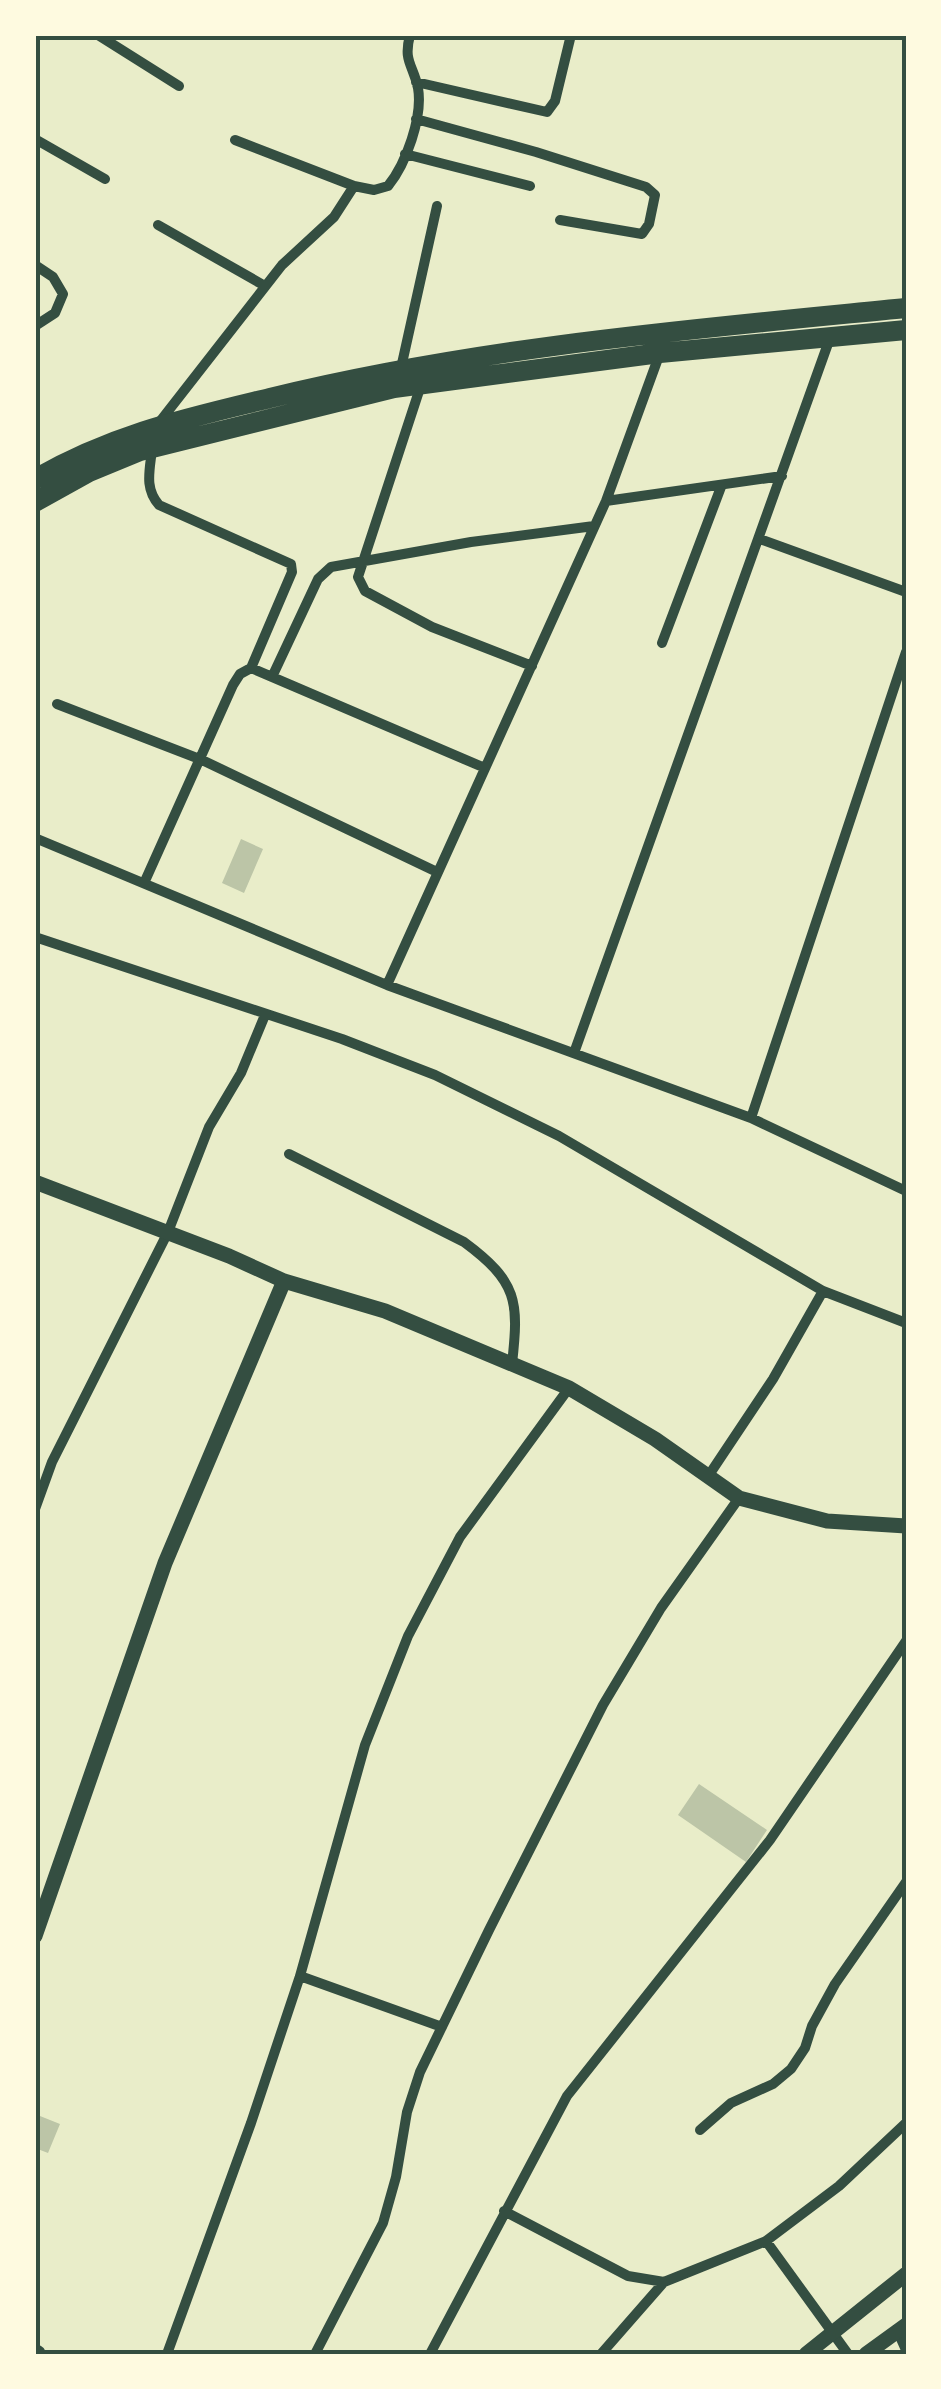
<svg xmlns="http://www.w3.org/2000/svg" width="941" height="2389" font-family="Quicksand,sans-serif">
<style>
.building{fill:#bcc5a7}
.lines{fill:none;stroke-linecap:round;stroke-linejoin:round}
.minor{stroke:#344e41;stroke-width:10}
.tertiary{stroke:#344e41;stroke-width:15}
.secondary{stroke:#344e41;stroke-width:18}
.primary{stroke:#344e41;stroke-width:20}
.neatline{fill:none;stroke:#344e41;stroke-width:4}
</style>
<rect width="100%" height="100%" fill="#e9edc9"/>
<path class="building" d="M 241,839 L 263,849 L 244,893 L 222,883 Z
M 699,1784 L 767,1830 L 746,1862 L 678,1815 Z
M 35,2114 L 60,2124 L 48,2153 L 35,2148 Z"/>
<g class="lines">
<path class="minor" d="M 98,35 L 179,86
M 416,82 L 547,112 L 555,101 L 570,39
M 416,119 L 536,152 L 646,187 L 655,195 L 649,224 L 642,234 L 560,220
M 35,139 L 105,179
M 235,140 L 354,186 L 374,190 L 388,186 C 406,164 423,117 418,88 C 413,64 403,62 410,35
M 405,154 L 530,186
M 158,225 L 265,286
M 35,265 L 53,277 L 63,294 L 55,313 L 35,326
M 401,368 L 437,206
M 421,385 L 358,577 L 365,591 L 432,627 L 532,666
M 158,424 L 282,265 L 334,217 L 354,186
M 152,449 C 150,470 144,488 159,505 L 291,564 L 292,572 L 251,668
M 606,501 L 782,476
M 760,539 L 906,592
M 662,643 L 721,487
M 272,677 L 318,579 L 331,567 L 471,542 L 594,526
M 57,704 L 202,760 L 437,872
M 35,838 L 387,985 L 751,1118 L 906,1191
M 145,881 L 233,685 L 240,674 L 251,668 L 485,768
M 35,937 L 342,1039 L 435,1075 L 559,1136 L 823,1291 L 906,1323
M 387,985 L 606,501 L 660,353
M 574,1053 L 830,338
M 751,1118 L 906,652
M 289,1154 L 464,1242 C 518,1282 519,1301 512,1364
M 709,1475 L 773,1379 L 823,1291
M 35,1509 L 52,1462 L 168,1232 L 209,1127 L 241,1073 L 265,1015
M 300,1976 L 442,2027
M 700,2130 L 731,2103 L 773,2084 L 791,2069 L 805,2048 L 812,2026 L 835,1984 L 906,1882
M 504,2211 L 628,2276 L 664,2282 L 766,2241 L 839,2186 L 906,2123
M 766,2241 L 848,2354
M 898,2332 L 906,2350
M 167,2354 L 251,2123 L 300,1976 L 365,1745 L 408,1636 L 460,1537 L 569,1388
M 315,2354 L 383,2223 L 396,2177 L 407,2112 L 420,2072 L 489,1930 L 603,1705 L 661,1608 L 739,1498
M 430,2354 L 567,2096 L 770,1840 L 906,1641
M 601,2354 L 664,2282"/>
<path class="tertiary" d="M 35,1182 L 229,1256 L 284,1281 L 385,1311 L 569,1388 L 655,1439 L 739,1498 L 827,1521 L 906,1526
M 35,1936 L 165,1563 L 284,1281
M 806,2354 L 906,2274
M 866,2354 L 906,2325"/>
<path class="secondary" d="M 35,2353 L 37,2354"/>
<path class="primary" d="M 35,479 C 114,434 183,419 270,398 C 478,347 693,329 906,308
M 35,502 L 89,472 L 140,451 L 394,388 L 660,353 L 906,330"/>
</g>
<rect width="941" height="2389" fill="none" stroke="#fefae0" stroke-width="75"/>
<rect x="38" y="38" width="866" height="2314" class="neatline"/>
</svg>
